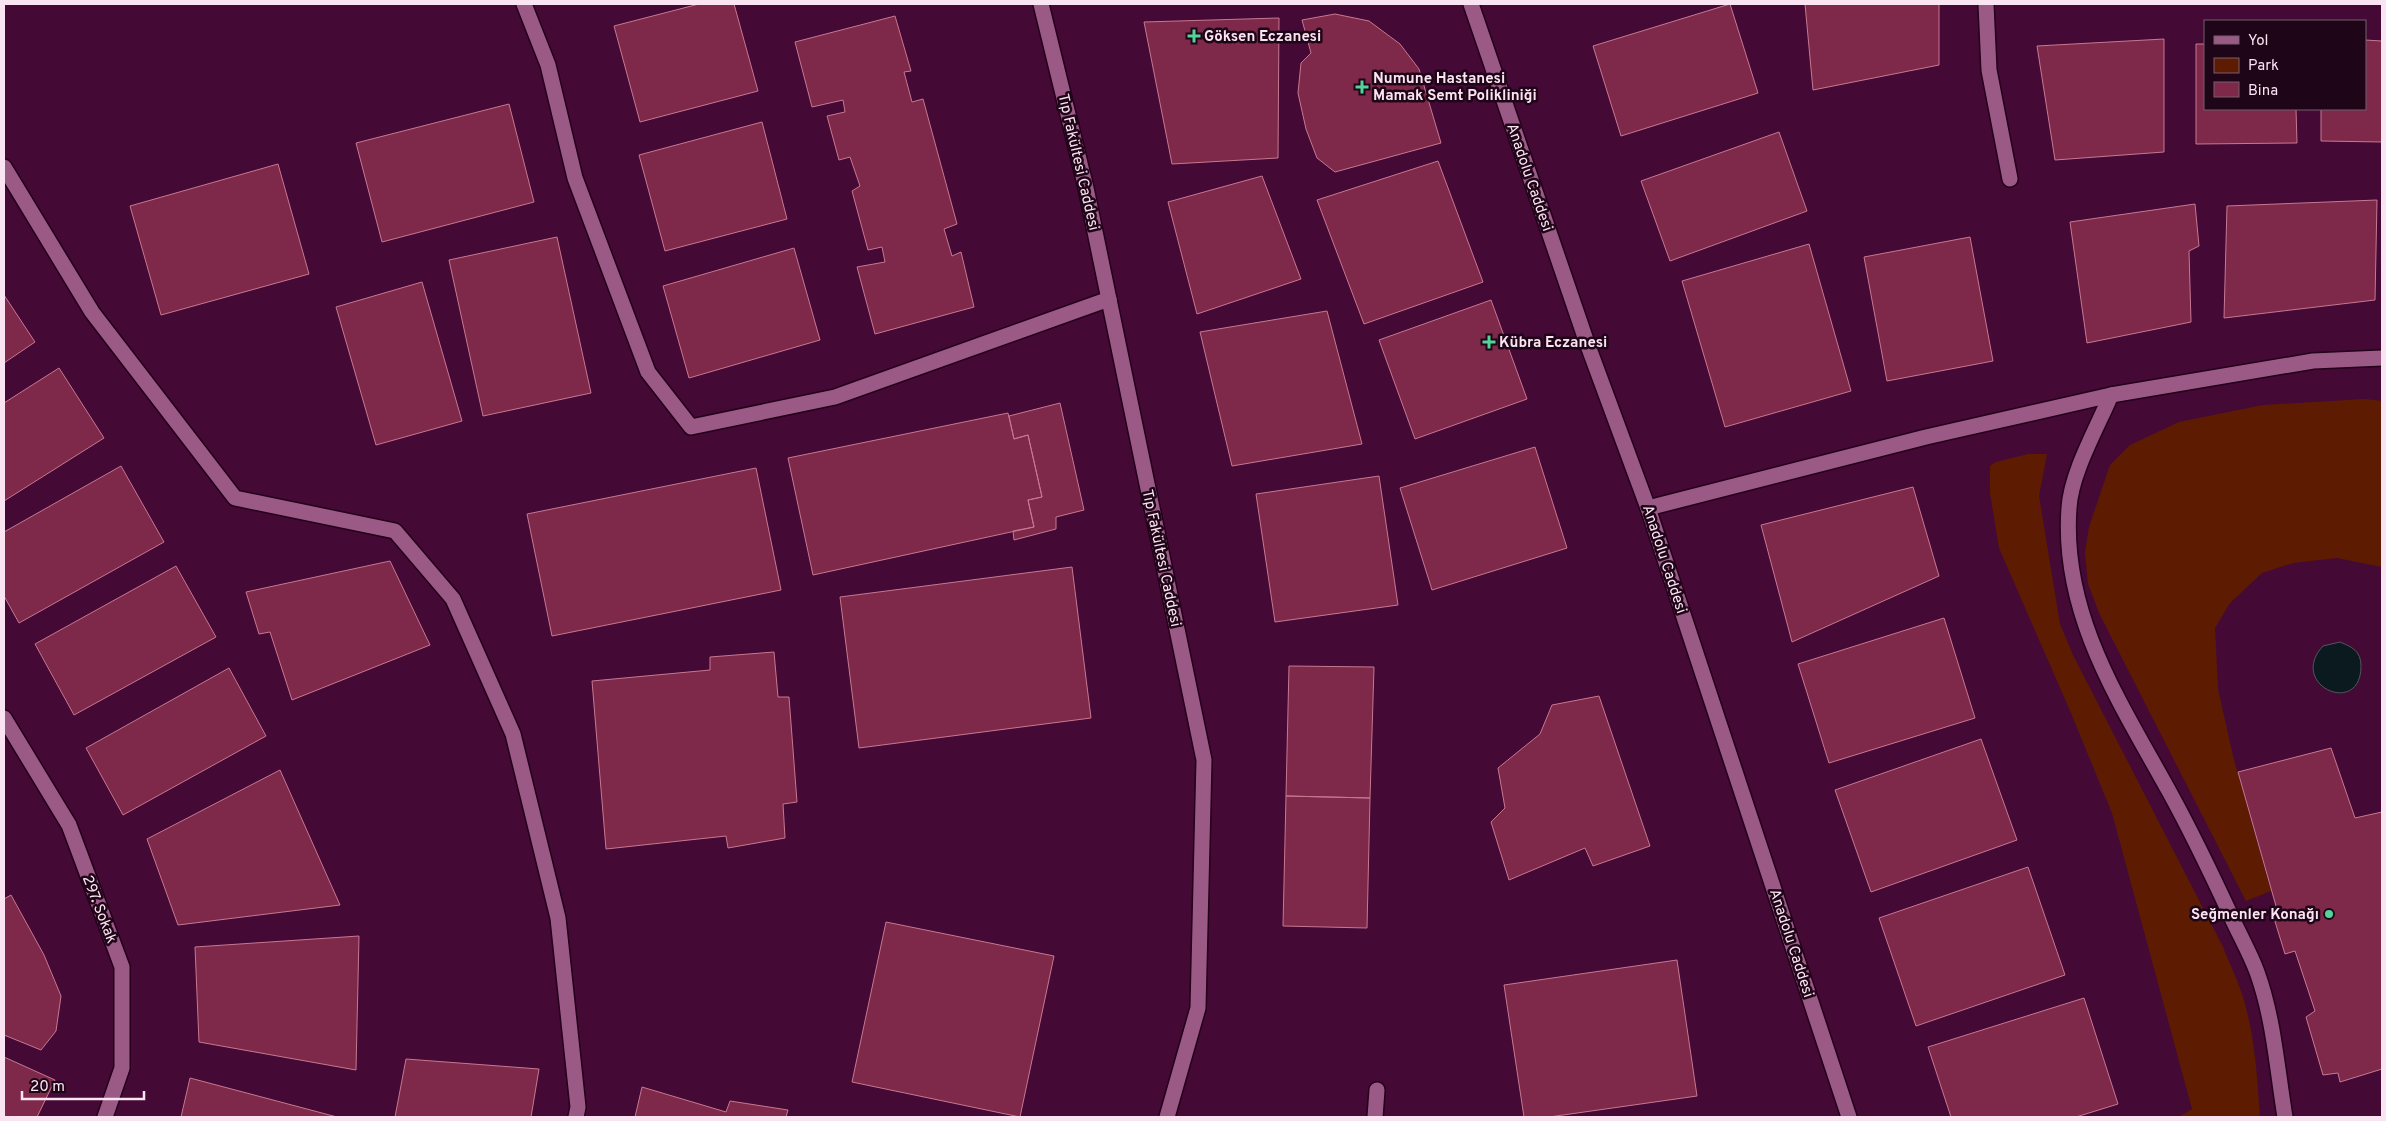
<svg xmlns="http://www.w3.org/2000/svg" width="2386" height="1121" font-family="Overpass,sans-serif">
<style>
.green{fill:#5d1c02}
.water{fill:#0a1a1f;stroke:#52575e}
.building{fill:#7e294a;stroke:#c77891}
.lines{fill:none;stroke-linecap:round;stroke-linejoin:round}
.service-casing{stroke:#24001b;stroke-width:18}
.minor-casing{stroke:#24001b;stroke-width:18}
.tertiary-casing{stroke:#24001b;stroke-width:18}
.secondary-casing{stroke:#24001b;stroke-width:18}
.service{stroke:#9b5a86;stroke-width:15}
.minor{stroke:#9b5a86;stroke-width:15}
.tertiary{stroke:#9b5a86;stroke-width:15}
.secondary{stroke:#9b5a86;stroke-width:15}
.poi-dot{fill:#52d397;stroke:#1e0517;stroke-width:2}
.labels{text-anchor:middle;stroke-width:5;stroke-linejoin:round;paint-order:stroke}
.poi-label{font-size:15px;font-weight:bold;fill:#fbe4f2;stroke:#1e0517;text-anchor:start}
.street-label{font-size:15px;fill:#fbe4f2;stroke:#1e0517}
</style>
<rect width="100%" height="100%" fill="#450936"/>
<path class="green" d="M 2364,399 L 2382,401 L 2382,567 L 2337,558 L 2293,563 L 2262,573 L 2230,603 L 2215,628 L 2218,689 L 2233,756 L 2271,891 L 2246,901 L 2100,615 L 2088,584 L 2085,553 L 2089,527 L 2110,465 L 2130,445 L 2179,422 L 2263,405 Z
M 2028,454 L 2047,454 L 2039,496 L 2060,624 L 2073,655 L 2223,947 C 2229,963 2237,978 2242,994 C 2255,1034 2257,1076 2260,1117 L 2179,1117 L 2192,1109 L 2112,813 L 2071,713 L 1999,548 L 1990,493 L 1990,466 L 1996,462 Z"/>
<path class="water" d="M 2340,642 C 2352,647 2361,651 2361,666 C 2361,718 2287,685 2323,646 Z"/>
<path class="building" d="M 699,4 L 734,4 L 758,91 L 640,122 L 614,26 Z
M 1730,4 L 1758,93 L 1621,136 L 1593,46 Z
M 1805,4 L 1939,4 L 1939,65 L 1813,90 Z
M 1335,14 L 1369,21 L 1400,44 L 1419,69 L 1441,143 L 1335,172 L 1317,158 L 1306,129 L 1298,93 L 1301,63 L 1311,53 L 1302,20 Z
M 895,16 L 911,71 L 904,72 L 912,102 L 923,99 L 957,224 L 944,229 L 952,256 L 961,252 L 974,307 L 875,334 L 857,267 L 885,262 L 882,247 L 868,250 L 852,191 L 860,186 L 850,157 L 839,160 L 827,116 L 845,112 L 843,100 L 812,107 L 795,42 Z
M 1279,18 L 1278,158 L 1172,164 L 1144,22 Z
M 2164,39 L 2164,152 L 2055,160 L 2037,46 Z
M 2365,40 L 2382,41 L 2382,142 L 2321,141 L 2321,109 L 2365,109 Z
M 2196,44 L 2205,44 L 2205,109 L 2296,109 L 2297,143 L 2196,144 Z
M 509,104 L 534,202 L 382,242 L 356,143 Z
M 762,122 L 787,219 L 665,251 L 639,155 Z
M 1779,132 L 1807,211 L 1670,261 L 1641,181 Z
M 1438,161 L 1483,282 L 1364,324 L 1317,200 Z
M 278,164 L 309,274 L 161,315 L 130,206 Z
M 1262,176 L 1301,279 L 1197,314 L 1168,202 Z
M 2377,200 L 2375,300 L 2224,318 L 2227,206 Z
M 2195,204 L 2199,246 L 2189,251 L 2191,322 L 2087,343 L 2070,222 Z
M 557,237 L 591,393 L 483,416 L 449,260 Z
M 1970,237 L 1993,361 L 1887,381 L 1864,257 Z
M 1809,244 L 1851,391 L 1725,427 L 1682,281 Z
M 794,248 L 820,340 L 689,378 L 663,286 Z
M 422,282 L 462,421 L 376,445 L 336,307 Z
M 4,295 L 35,342 L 4,363 Z
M 1491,300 L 1527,399 L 1415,439 L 1379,340 Z
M 1327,311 L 1362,444 L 1232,466 L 1200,332 Z
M 59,368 L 104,438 L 4,501 L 4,403 Z
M 1060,403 L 1084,510 L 1056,517 L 1056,529 L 1014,540 L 1013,531 L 1034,527 L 1028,500 L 1042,497 L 1028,435 L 1014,439 L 1009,416 Z
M 1008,413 L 1014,439 L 1028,435 L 1042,497 L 1028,500 L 1034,527 L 813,575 L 788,458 Z
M 1535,447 L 1567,548 L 1432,590 L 1400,488 Z
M 121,466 L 164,542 L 19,623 L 4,596 L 4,532 Z
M 756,468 L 781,590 L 552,636 L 527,514 Z
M 1379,476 L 1398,605 L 1275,622 L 1256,494 Z
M 1913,487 L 1939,576 L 1792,642 L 1761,525 Z
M 390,561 L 430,645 L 292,700 L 270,632 L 259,634 L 246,592 Z
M 176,566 L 216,637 L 74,715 L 35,644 Z
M 1072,567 L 1091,718 L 859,748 L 840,597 Z
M 1944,618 L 1975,718 L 1829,763 L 1798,664 Z
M 774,652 L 778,697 L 789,697 L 797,802 L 783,804 L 785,838 L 728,848 L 726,836 L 606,849 L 592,681 L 710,670 L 710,657 Z
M 1289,666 L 1374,667 L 1370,798 L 1286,796 Z
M 229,668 L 266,736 L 123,815 L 86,748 Z
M 1599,696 L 1650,846 L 1593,866 L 1585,848 L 1509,880 L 1491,822 L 1505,808 L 1498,768 L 1540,734 L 1552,705 Z
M 1981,739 L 2017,840 L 1871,892 L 1835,790 Z
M 2331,748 L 2355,818 L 2382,812 L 2382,1069 L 2340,1082 L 2338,1073 L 2323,1075 L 2306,1017 L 2315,1011 L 2295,951 L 2285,954 L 2273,915 L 2278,913 L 2238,772 Z
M 280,770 L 340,905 L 178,925 L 147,839 Z
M 1286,796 L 1370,798 L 1367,928 L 1283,926 Z
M 2028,867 L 2065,975 L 1916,1026 L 1879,918 Z
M 11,895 L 44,955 L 61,996 L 56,1031 L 41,1050 L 4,1035 L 4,899 Z
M 886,922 L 1054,956 L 1020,1117 L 852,1082 Z
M 359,936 L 356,1070 L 199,1042 L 195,947 Z
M 1677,960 L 1697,1096 L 1549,1117 L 1524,1117 L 1504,985 Z
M 2084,998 L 2118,1104 L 2076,1117 L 1951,1117 L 1928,1047 Z
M 4,1057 L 55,1080 L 37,1117 L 4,1117 Z
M 406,1059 L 539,1069 L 531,1117 L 395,1117 Z
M 190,1078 L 337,1117 L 181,1117 Z
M 642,1087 L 726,1112 L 730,1101 L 788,1110 L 786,1117 L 635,1117 Z"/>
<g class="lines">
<defs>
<path id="service" d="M 2111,395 C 2097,428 2071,473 2069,508 C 2061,615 2121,704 2170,793 C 2192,833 2212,875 2231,916 C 2239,934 2250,953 2257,972 C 2274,1019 2277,1069 2285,1117"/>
<path id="minor" d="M 524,4 L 548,65 L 575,178 L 648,372 L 691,427 L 835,397 L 1109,299
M 1986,4 L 1989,70 L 2010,179
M 4,167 L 92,312 L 235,498 L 395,531 L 453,599 L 513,734 L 558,918 L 578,1107 L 576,1117
M 1648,508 L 1926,437 L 2111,395 L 2313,361 L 2382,358
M 4,718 L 69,825 L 122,967 L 122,1068 L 105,1117
M 1375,1117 L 1377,1090"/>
<path id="tertiary" d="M 1471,4 L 1587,343 L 1648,508 L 1849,1117"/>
<path id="secondary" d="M 1041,4 L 1086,188 L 1204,760 L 1198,1008 L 1167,1117"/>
</defs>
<use href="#service" class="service-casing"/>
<use href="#minor" class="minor-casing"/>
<use href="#tertiary" class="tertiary-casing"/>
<use href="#secondary" class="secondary-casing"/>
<use href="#service" class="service"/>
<use href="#minor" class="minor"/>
<use href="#tertiary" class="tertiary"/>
<use href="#secondary" class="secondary"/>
</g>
<g class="poi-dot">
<path d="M1191.5 28.5h5v5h5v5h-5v5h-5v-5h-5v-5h5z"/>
<path d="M1359.5 79.5h5v5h5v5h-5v5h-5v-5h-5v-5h5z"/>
<path d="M1486.5 334.5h5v5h5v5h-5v5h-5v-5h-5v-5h5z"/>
<circle cx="2329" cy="914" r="5"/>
</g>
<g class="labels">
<g class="poi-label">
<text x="1204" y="41">Göksen Eczanesi</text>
<text x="1373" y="83">Numune Hastanesi<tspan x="1373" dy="17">Mamak Semt Polikliniği</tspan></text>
<text x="1499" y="347">Kübra Eczanesi</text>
<text x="2319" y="919" text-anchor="end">Seğmenler Konağı</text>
</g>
<g class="street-label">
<text transform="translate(1079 162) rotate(77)" y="5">Tıp Fakültesi Caddesi</text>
<text transform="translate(1530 177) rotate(71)" y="5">Anadolu Caddesi</text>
<text transform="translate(1162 558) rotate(78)" y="5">Tıp Fakültesi Caddesi</text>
<text transform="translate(1665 559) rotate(72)" y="5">Anadolu Caddesi</text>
<text transform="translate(100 909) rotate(69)" y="5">297. Sokak</text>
<text transform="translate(1792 943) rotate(72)" y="5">Anadolu Caddesi</text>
</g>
</g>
<rect width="2386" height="1121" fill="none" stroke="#fbe4f2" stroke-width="10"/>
<rect x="2204" y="20" width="162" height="90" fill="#1e0517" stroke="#765e6f"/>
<rect x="2214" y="36" width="25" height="8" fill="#9b5a86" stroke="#765e6f"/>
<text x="2248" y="45" font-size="15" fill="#fbe4f2">Yol</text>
<rect x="2214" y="58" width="25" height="15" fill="#5d1c02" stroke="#765e6f"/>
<text x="2248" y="70" font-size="15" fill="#fbe4f2">Park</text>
<rect x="2214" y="82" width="25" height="15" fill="#7e294a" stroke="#765e6f"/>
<text x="2248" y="95" font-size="15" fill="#fbe4f2">Bina</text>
<path d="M22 1091v8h122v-8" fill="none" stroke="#fbe4f2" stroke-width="2.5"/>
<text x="30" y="1091" font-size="15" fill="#fbe4f2" stroke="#1e0517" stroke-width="4" paint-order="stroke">20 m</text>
</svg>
